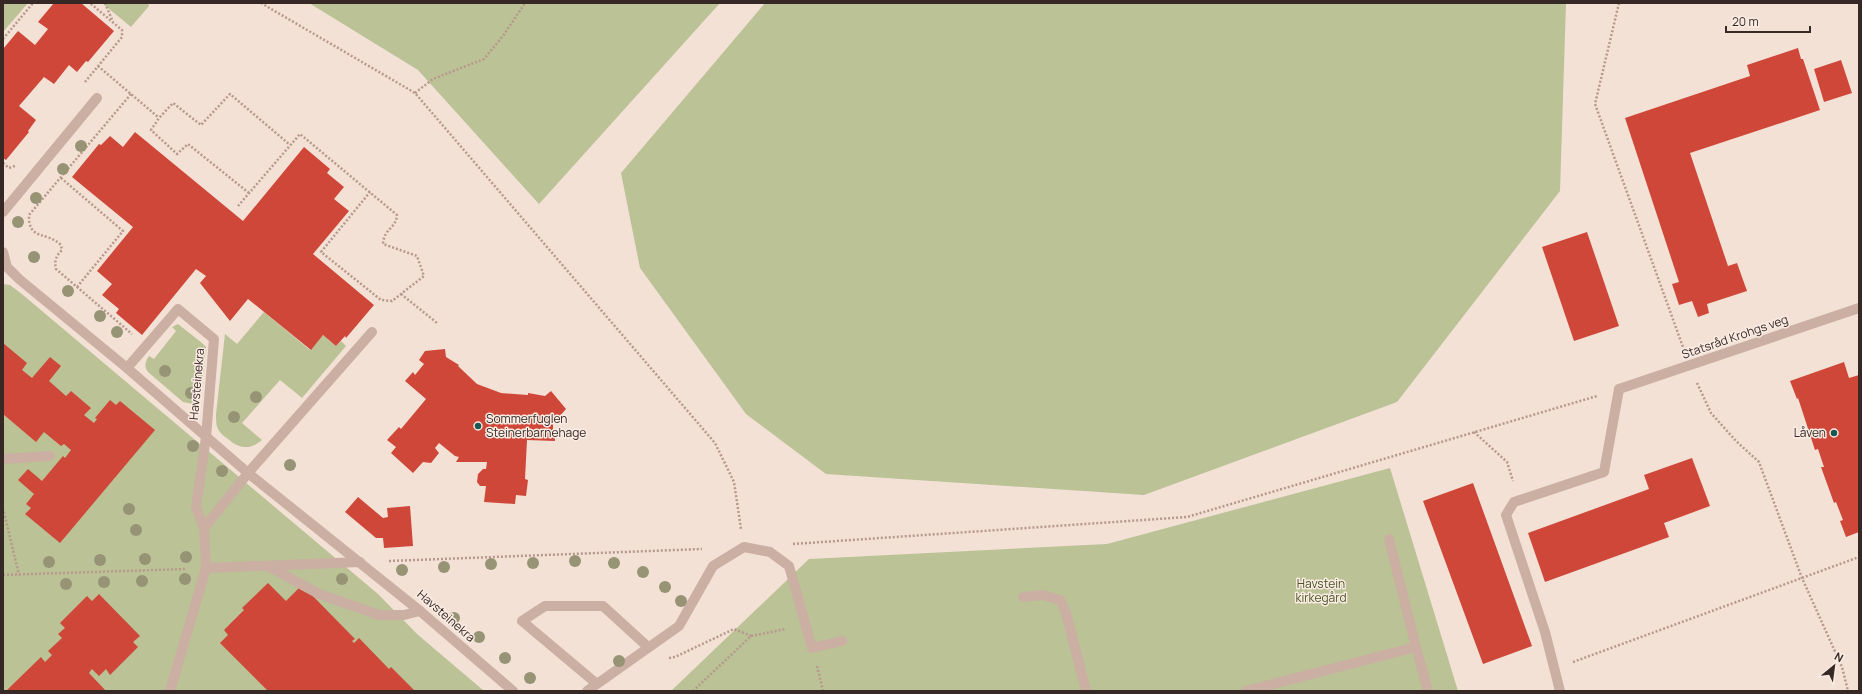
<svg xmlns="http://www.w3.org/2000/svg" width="1862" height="694" font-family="Manrope,sans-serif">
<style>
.green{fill:#bac296}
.building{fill:#cf4738}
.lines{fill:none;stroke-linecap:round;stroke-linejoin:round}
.path{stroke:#b7988c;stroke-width:2.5;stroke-dasharray:2 2;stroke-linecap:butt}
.service{stroke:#cbafa2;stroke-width:10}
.minor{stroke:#cbafa2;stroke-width:10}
.tree{fill:#979476}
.poi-dot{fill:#185954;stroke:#faece3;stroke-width:1.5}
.labels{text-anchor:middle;stroke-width:3;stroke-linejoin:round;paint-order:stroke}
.street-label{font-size:12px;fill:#352825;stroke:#faece3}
.poi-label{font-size:12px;fill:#352825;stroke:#faece3;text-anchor:start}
.park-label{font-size:12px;fill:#4b5527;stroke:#faece3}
</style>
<rect width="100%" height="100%" fill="#f3e1d6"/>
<path class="green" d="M 3,3 L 28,3 L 3,32 Z
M 102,3 L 148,3 L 149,6 L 131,27 Z
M 309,3 L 720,3 L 539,204 L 418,70 Z
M 765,3 L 1566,3 L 1560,191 L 1397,402 L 1144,495 L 826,474 L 746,414 L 640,268 L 621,173 Z
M 3,284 L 10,285 L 23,295 L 378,594 L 417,634 L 484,691 L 3,691 Z
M 264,312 L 310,350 L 323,335 L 336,346 L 341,341 L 346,346 L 302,398 L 280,380 L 242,423 L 262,440 C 250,450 239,449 228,439 C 223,436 219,432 217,427 C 216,423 216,418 216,414 L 225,334 L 237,344 Z
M 178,324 L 202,343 L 206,347 L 201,395 L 193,404 L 183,402 L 148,372 C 144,366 145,362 149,356 L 154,359 L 176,331 L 172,327 Z
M 1390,468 L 1458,691 L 671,691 L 809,559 L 1107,544 Z"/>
<path class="building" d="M 54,3 L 81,3 L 114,31 L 88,62 L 86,61 L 77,72 L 69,65 L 54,84 L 44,77 L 19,106 L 36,120 L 28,131 L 29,132 L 6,160 L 3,158 L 3,49 L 18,31 L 35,45 L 48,29 L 38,22 Z
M 1798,48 L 1801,59 L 1803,59 L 1820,110 L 1690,153 L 1728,266 L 1737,263 L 1747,291 L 1707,304 L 1709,313 L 1698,317 L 1692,301 L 1679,305 L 1672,284 L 1679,282 L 1625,118 L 1750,76 L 1747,65 Z
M 1841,60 L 1852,93 L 1824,102 L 1814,69 Z
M 135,132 L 243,221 L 304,147 L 330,169 L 327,173 L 344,187 L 334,199 L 349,211 L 313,254 L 374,305 L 346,338 L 345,336 L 336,346 L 323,335 L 311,350 L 248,299 L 230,321 L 200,283 L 206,276 L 196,269 L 142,335 L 116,313 L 119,309 L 102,295 L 112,284 L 97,271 L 133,227 L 72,177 L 99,144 L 101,145 L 110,136 L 123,147 Z
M 1587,232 L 1619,326 L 1574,341 L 1542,247 Z
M 3,343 L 27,363 L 22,370 L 32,378 L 50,357 L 61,366 L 49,381 L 66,396 L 71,391 L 91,408 L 84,415 L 94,423 L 97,419 L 95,418 L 110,400 L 116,405 L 120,401 L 155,430 L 60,543 L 25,514 L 31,508 L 26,504 L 34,494 L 18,480 L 28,469 L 42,481 L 63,456 L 65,458 L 71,450 L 64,444 L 61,446 L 44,432 L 36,442 L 3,414 Z
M 445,349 L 446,357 L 459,365 L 458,366 L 477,384 L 501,393 L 528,395 L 528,393 L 545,396 L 551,391 L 566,409 L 559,417 L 553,417 L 553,430 L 555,430 L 555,441 L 527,440 L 525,479 L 528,480 L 526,496 L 516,495 L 515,504 L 484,502 L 486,486 L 480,486 L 477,482 L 478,474 L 483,469 L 486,469 L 487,462 L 456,462 L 459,457 L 455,456 L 439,443 L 435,448 L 439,453 L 431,463 L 423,462 L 413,473 L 391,453 L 396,447 L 387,440 L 399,427 L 401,429 L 426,399 L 405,381 L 413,372 L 415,375 L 424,364 L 419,360 L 425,351 Z
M 1844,362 L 1849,378 L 1859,375 L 1859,532 L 1846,537 L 1840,521 L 1843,520 L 1836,502 L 1834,503 L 1821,467 L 1824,467 L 1818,449 L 1815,450 L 1798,398 L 1797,399 L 1790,381 Z
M 1692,458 L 1710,506 L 1664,523 L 1669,537 L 1545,582 L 1528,533 L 1649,489 L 1644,475 Z
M 1473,483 L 1532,646 L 1483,664 L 1423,501 Z
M 358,497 L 383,518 L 388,517 L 387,508 L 410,506 L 413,546 L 384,548 L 383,538 L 376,538 L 345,512 Z
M 268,583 L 286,601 L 302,585 L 355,639 L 352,641 L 354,643 L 359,638 L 389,669 L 391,667 L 415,691 L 268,691 L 220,643 L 228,635 L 224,630 L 244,610 L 242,608 Z
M 99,594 L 140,636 L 133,642 L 138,647 L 110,675 L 106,669 L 99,676 L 92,669 L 89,673 L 106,691 L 6,691 L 41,657 L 45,662 L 52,655 L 48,651 L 62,638 L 58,634 L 65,628 L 60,623 L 87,596 L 92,601 Z"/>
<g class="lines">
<path class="path" d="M 105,3 L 113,22
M 261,3 L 415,93 L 715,443 L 734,482 L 741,529
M 1619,3 L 1595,104 L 1683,347
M 3,39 L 33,3
M 98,66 L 158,117
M 85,82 L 122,37 L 122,30 L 90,3
M 415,93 L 433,79 L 484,59 L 503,36 L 525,3
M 131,94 L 29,215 C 28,241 47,231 61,245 L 62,250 C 56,256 54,261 56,269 L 132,334
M 3,163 L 9,168 L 15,166
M 61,178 L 123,231 L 77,287
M 249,193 L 188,144 L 177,154 L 151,130 L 159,118 L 173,103 L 201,125 L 230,94 L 289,144
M 238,206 L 300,134 L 397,215 C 396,229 384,228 383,244 L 417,256 L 424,276 L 392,301 L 381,300 L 321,252 L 370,192
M 401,294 L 437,323
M 1697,383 L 1711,413 L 1736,441 L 1759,462 L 1802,578 L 1842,667 L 1848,691
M 1474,432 L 1507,462 L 1513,481
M 3,508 L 19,575
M 793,544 L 1187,517 L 1597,396
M 389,561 L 702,549
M 3,575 L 185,569
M 669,658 L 675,657 L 734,629 L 751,636
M 1573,662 L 1859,557
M 817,666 L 823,691
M 693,691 L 751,636 L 786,629"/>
<path class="service" d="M 3,212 L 97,98
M 127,368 L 178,309 L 214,339 L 206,437 L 196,507 L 204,528 L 206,568
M 3,459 L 50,456
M 204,528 L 248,473 L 372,332
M 1389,539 L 1416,647
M 268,566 L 319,594 L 379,615 L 404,615 L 420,611
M 1023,597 L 1043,595 L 1060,600 L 1066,613 L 1086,691
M 597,684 L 522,621 L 545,606 L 603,606 L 648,647
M 170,691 L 206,568 L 360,562
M 587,691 L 679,626 L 713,566 L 744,547 L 770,552 L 789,566 L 812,648 L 842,641
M 1246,691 L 1416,647 L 1428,691
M 1560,691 L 1545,632 L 1506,515 L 1514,502 L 1604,472 L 1619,389"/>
<path class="minor" d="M 3,252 L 7,267 L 19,279 L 127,368 L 248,473 L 420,611 L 513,691
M 1619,389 L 1859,308"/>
</g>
<g class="tree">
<circle cx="81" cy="146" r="6"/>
<circle cx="63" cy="169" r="6"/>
<circle cx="36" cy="198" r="6"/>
<circle cx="18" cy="222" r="6"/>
<circle cx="34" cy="257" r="6"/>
<circle cx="68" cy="291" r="6"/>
<circle cx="100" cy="316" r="6"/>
<circle cx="117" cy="332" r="6"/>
<circle cx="165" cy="371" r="6"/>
<circle cx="191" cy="393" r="6"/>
<circle cx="256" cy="397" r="6"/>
<circle cx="234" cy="417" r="6"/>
<circle cx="193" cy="446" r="6"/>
<circle cx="290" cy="465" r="6"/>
<circle cx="222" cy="471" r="6"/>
<circle cx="129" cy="509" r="6"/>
<circle cx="136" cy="530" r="6"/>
<circle cx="186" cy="557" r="6"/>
<circle cx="145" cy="559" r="6"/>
<circle cx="100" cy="560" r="6"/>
<circle cx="575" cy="561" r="6"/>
<circle cx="49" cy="562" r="6"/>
<circle cx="533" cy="563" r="6"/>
<circle cx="614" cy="563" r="6"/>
<circle cx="491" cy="564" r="6"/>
<circle cx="444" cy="567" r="6"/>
<circle cx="402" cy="570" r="6"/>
<circle cx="643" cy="572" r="6"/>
<circle cx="185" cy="579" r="6"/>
<circle cx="342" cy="579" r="6"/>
<circle cx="142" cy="581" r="6"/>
<circle cx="104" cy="582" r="6"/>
<circle cx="66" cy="584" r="6"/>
<circle cx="665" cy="587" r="6"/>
<circle cx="681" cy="601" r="6"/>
<circle cx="454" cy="618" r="6"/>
<circle cx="479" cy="637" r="6"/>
<circle cx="505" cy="658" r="6"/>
<circle cx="619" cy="661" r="6"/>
<circle cx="530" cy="678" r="6"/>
</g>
<g class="poi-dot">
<circle cx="478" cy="426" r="4"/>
<circle cx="1834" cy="433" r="4"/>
</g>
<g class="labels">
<g class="street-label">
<text transform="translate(1735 337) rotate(-19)" y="4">Statsråd Krohgs veg</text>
<text transform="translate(197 384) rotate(-85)" y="4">Havsteinekra</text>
<text transform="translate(446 616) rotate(41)" y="4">Havsteinekra</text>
</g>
<g class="poi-label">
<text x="486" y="423">Sommerfuglen<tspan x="486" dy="14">Steinerbarnehage</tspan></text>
<text x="1826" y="437" text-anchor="end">Låven</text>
</g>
<g class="park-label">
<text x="1321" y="588">Havstein<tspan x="1321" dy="14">kirkegård</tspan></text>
</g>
</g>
<rect width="1862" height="694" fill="none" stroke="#352825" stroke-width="8"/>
<g transform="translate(1834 666) rotate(29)" stroke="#faece3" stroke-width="3" paint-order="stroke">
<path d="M0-3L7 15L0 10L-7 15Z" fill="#352825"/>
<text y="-6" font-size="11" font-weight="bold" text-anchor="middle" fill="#352825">N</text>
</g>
<path d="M1726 26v6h84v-6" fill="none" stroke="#352825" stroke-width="2"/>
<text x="1732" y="26" font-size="12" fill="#352825" stroke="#faece3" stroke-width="3" paint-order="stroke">20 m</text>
</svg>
